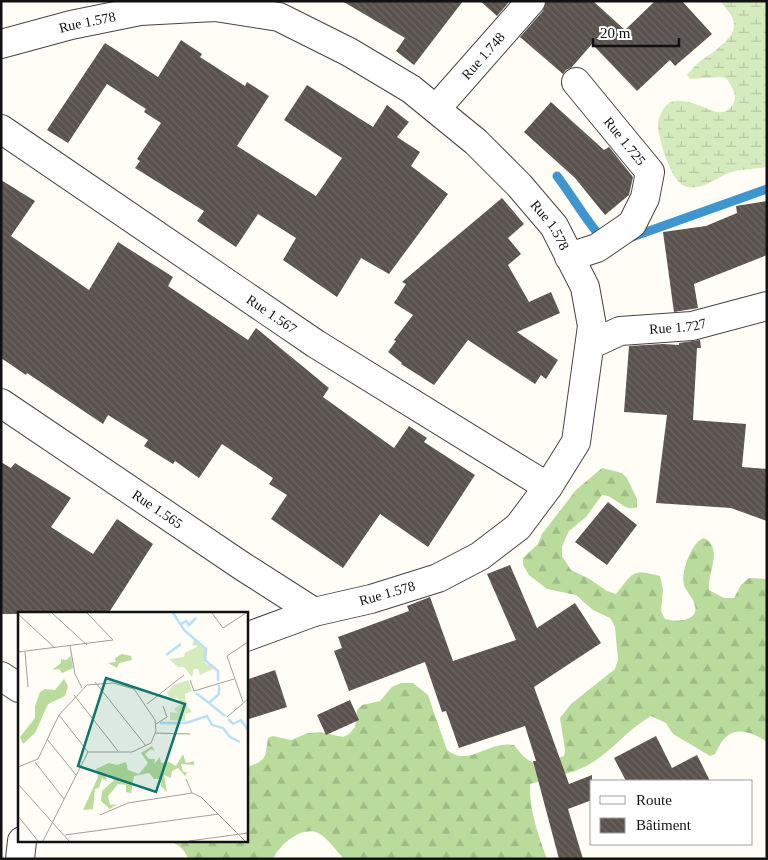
<svg xmlns="http://www.w3.org/2000/svg" width="768" height="860" font-family="Georgia,serif">
<style>
.forest{fill:url(#forest-firs)}
.wetland{fill:url(#wetland-marsh)}
.lines{fill:none;stroke-linecap:round;stroke-linejoin:round}
.stream{stroke:#3f96cf;stroke-width:9}
.building{fill:url(#building-back-hatch)}
.street-casing{stroke:#444;stroke-width:30}
.street{stroke:#fff;stroke-width:28}
.labels{text-anchor:middle;stroke-width:5;stroke-linejoin:round;paint-order:stroke}
.street-label{font-size:14px;fill:#111;stroke:#fff}
.inset-river{fill:none;stroke:#b9e0f7;stroke-width:2.5}
.inset-road{fill:none;stroke:#a09f9a;stroke-width:1}
.view{fill:#0f766e;fill-opacity:0.15;stroke:#0f766e;stroke-width:2.5}
.inset-edge{fill:none;stroke:#111;stroke-width:2.5}
</style>
<defs>
<pattern id="forest-firs" width="22" height="20" patternUnits="userSpaceOnUse" patternTransform="scale(1.25)"><rect width="22" height="20" fill="#b9dc9c"/><path d="M5 1l3.5 6h-7zM16 11l3.5 6h-7z" fill="#9ebc85"/></pattern>
<pattern id="wetland-marsh" width="20" height="14" patternUnits="userSpaceOnUse" patternTransform="scale(1.25)"><rect width="20" height="14" fill="#d5ebbd"/><path d="M1 5h8M5 5V1M11 12h8M15 12V8" fill="none" stroke="#b6c8a1"/></pattern>
<pattern id="building-back-hatch" width="6" height="6" patternUnits="userSpaceOnUse" patternTransform="scale(1.25)"><rect width="6" height="6" fill="#5a524d"/><path d="M-1 5l2 2M0 0l6 6M5-1l2 2" fill="none" stroke="#6d6662"/></pattern>
</defs>
<rect width="100%" height="100%" fill="#fffdf5"/>
<path class="forest" d="M 602,468 L 622,473 L 627,478 L 637,499 L 637,507 C 624,513 615,495 602,495 L 586,517 L 569,531 L 562,546 L 562,556 L 571,570 L 588,578 L 607,591 L 616,594 C 633,573 631,568 660,576 L 663,589 L 661,611 L 665,619 C 674,622 699,622 695,606 C 694,598 686,592 684,585 C 680,573 692,541 704,538 C 724,549 707,573 709,590 L 724,598 L 734,598 L 741,585 L 749,578 L 767,579 L 767,742 C 755,734 738,726 726,737 C 721,741 718,749 715,754 L 710,756 L 673,734 L 666,723 L 651,716 C 626,730 609,756 582,768 C 566,775 547,779 530,784 C 529,809 538,835 547,859 L 344,859 C 336,851 328,838 318,833 C 302,825 279,845 273,859 L 188,859 C 185,850 180,846 172,842 L 171,841 L 246,841 L 246,767 C 267,761 265,758 268,738 L 273,736 L 291,740 L 308,733 L 321,732 L 343,737 L 349,734 L 355,727 L 357,710 L 362,705 L 380,701 L 392,687 L 401,683 L 413,683 L 428,695 L 447,750 C 468,768 489,740 514,745 C 532,769 537,765 564,756 L 565,750 L 560,718 L 571,704 L 615,669 L 618,660 L 615,627 L 610,618 L 593,610 L 576,595 L 547,589 L 529,575 L 523,565 L 523,558 L 538,544 L 542,534 L 576,490 Z"/>
<path class="wetland" d="M 720,1 L 767,1 L 767,167 C 755,169 740,169 729,173 C 719,177 712,183 701,186 C 694,188 686,189 680,183 C 670,175 657,136 658,123 C 659,118 661,112 664,108 C 676,91 701,108 717,112 C 726,114 734,107 735,97 C 735,92 730,84 727,79 L 721,77 L 690,79 L 687,75 C 690,71 694,67 698,63 C 710,53 742,37 732,17 C 729,11 724,6 720,1 Z"/>
<g class="lines">
<path class="stream" d="M 557,176 C 573,197 586,221 604,241
M 632,237 L 767,189"/>
</g>
<path class="building" d="M 342,1 L 463,1 L 414,65 L 396,51 L 405,38 Z
M 480,1 L 510,1 L 497,16 Z
M 546,1 L 593,1 L 625,30 L 655,1 L 682,1 L 712,34 L 675,66 L 670,60 L 637,91 L 592,44 L 572,67 L 566,70 L 563,74 L 520,37 L 543,11 Z
M 181,40 L 202,54 L 200,57 L 245,86 L 247,82 L 269,96 L 237,146 L 316,196 L 342,158 L 284,120 L 307,85 L 373,127 L 387,105 L 409,122 L 397,137 L 420,152 L 411,166 L 448,194 L 389,274 L 361,258 L 337,297 L 283,260 L 296,238 L 258,214 L 236,247 L 197,221 L 204,211 L 135,168 L 140,161 L 137,159 L 161,123 L 144,112 L 146,109 L 107,84 L 68,143 L 47,130 L 105,43 L 158,77 Z
M 551,102 L 604,150 L 609,147 L 633,177 L 629,195 L 605,215 L 575,178 L 524,132 Z
M 1,180 L 35,201 L 11,236 L 89,290 L 118,242 L 173,277 L 168,286 L 248,340 L 256,328 L 329,388 L 323,397 L 394,448 L 409,426 L 427,438 L 424,442 L 475,475 L 428,547 L 380,514 L 343,568 L 271,519 L 287,495 L 269,484 L 273,478 L 222,444 L 199,478 L 175,461 L 173,464 L 144,446 L 148,440 L 108,415 L 103,424 L 27,373 L 26,375 L 1,358 Z
M 502,198 L 524,224 L 508,238 L 521,254 L 508,265 L 529,302 L 551,292 L 560,313 L 517,332 L 558,360 L 546,379 L 541,375 L 535,384 L 468,340 L 434,385 L 401,364 L 402,363 L 388,352 L 396,341 L 394,340 L 413,315 L 394,303 L 406,284 L 402,282 Z
M 767,201 L 767,255 L 694,284 L 698,308 L 674,312 L 663,232 L 706,226 L 737,213 L 736,206 Z
M 700,340 L 701,348 L 697,348 L 693,420 L 746,424 L 742,467 L 767,469 L 767,521 L 731,508 L 656,503 L 667,415 L 624,412 L 629,346 L 663,344 L 679,345 L 679,343 Z
M 1,462 L 11,468 L 15,463 L 71,498 L 51,527 L 93,554 L 117,519 L 153,544 L 108,614 L 1,614 Z
M 608,502 L 637,525 L 607,565 L 575,542 Z
M 510,565 L 537,628 L 575,603 L 601,643 L 534,687 L 569,784 L 592,775 L 592,800 L 568,809 L 583,859 L 559,859 L 533,761 L 536,761 L 525,726 L 459,748 L 446,711 L 442,712 L 425,662 L 349,691 L 334,651 L 342,648 L 338,637 L 409,611 L 407,606 L 430,597 L 453,661 L 516,640 L 487,574 Z
M 275,670 L 287,707 L 246,720 L 246,680 Z
M 350,700 L 359,720 L 326,735 L 317,715 Z
M 656,736 L 672,768 L 697,755 L 710,781 L 626,781 L 614,758 Z"/>
<g class="lines">
<defs>
<g id="street">
<path id="s1" d="M 1,44 L 71,25 L 140,11 L 215,7 L 279,17 L 349,52 L 411,89 L 476,142 L 519,185 L 554,226 L 585,287 L 592,326 L 576,442 L 548,487 L 518,527 L 480,556 L 438,578 L 371,599 L 314,612 L 246,637"/>
<path id="s2" d="M 436,109 L 531,1"/>
<path id="s3" d="M 1,129 L 316,344 L 548,487"/>
<path d="M 569,257 L 597,248 L 632,224 L 645,198 L 650,172 L 576,82"/>
<path id="s4" d="M 590,345 L 620,331 L 692,326 L 767,306"/>
<path id="s5" d="M 1,403 L 242,566 L 314,612"/>
<path d="M 1,676 L 19,688"/>
<path d="M 20,859 L 22,841"/>
</g>
</defs>
<use href="#street" class="street-casing"/>
<use href="#street" class="street"/>
</g>
<g class="labels">
<g class="street-label">
<text dy="5" stroke="none"><textPath href="#s1" startOffset="89">Rue 1.578</textPath></text>
<text dy="5" stroke="none"><textPath href="#s2" startOffset="71">Rue 1.748</textPath></text>
<text transform="translate(625 141) rotate(51)" y="5">Rue 1.725</text>
<text dy="5" stroke="none"><textPath href="#s1" startOffset="629">Rue 1.578</textPath></text>
<text dy="5" stroke="none"><textPath href="#s3" startOffset="328">Rue 1.567</textPath></text>
<text dy="5" stroke="none"><textPath href="#s4" startOffset="91">Rue 1.727</textPath></text>
<text dy="5" stroke="none"><textPath href="#s5" startOffset="189">Rue 1.565</textPath></text>
<text transform="translate(387 593) rotate(-16)" y="5">Rue 1.578</text>
</g>
</g>
<g transform="translate(18 612)">
<rect width="230" height="230" fill="#fffdf5"/>
<path d="M 104,42 L 113,44 L 114,48 L 101,51 L 99,56 L 90,51 L 98,50 L 97,46 ZM 53,44 L 55,56 L 44,61 L 41,57 L 34,58 L 43,51 L 43,47 L 48,48 ZM 46,67 L 50,74 L 47,84 L 30,92 L 17,121 L 5,132 L 2,125 L 17,106 L 17,94 L 22,80 L 27,77 L 37,78 ZM 134,134 L 137,139 L 133,137 L 127,142 L 131,147 L 137,147 L 136,152 L 142,145 L 143,151 L 151,150 L 158,154 L 165,142 L 168,151 L 176,149 L 176,153 L 163,152 L 165,160 L 169,160 L 167,164 L 160,156 L 154,159 L 153,166 L 146,163 L 149,180 L 143,174 L 142,167 L 136,167 L 131,161 L 116,164 L 113,181 L 108,180 L 108,173 L 100,172 L 90,184 L 92,193 L 99,192 L 92,197 L 83,189 L 84,179 L 96,168 L 90,162 L 87,164 L 89,169 L 84,166 L 81,176 L 77,177 L 75,197 L 65,198 L 80,165 L 78,157 L 91,151 L 99,153 L 108,150 L 110,158 L 121,162 L 130,151 L 123,141 Z" fill="#b9dc9c"/>
<path d="M 176,28 L 187,38 L 187,51 L 197,56 L 182,63 L 180,57 L 176,57 L 174,65 L 166,55 L 160,55 L 151,47 L 166,45 L 167,41 L 180,34 L 174,33 ZM 170,68 L 174,79 L 167,82 L 168,92 L 174,100 L 167,102 L 167,109 L 152,108 L 152,100 L 160,101 L 156,97 L 163,92 L 160,86 L 152,87 L 149,81 L 155,73 Z" fill="#d5ebbd"/>
<path class="inset-river" d="M 155,1 L 166,18 L 188,37 L 187,48 L 200,59 L 200,69M 163,12 L 168,9 L 171,13 L 178,6M 148,43 L 163,32M 201,73 L 201,82 L 191,91 L 207,104M 178,81 L 191,91M 210,107 L 215,112 L 223,108 L 230,118M 142,111 L 168,111 L 189,104 L 194,113 L 205,116 L 212,125 L 222,130"/>
<path class="inset-road" d="M 34,1 L 69,33M 194,1 L 205,16 L 228,1M 0,2 L 37,36M 52,34 L 57,62 L 64,76M 0,40 L 95,28 L 69,1M 7,40 L 10,75M 172,68 L 176,79 L 216,67M 77,70 L 128,134M 56,83 L 100,139M 225,90 L 209,44 L 230,30M 129,92 L 166,63M 41,103 L 70,140M 209,105 L 230,87M 138,112 L 149,105 L 145,94M 137,121 L 172,122M 29,127 L 58,163M 17,150 L 46,187M 0,155 L 20,147 L 41,103 L 69,73 L 95,71 L 116,77 L 137,108 L 138,119 L 133,131 L 114,140 L 70,140M 168,167 L 174,181M 0,172 L 51,229M 82,203 L 110,191 L 174,181 L 183,185 L 227,229M 0,204 L 20,229M 47,223 L 201,202M 25,229 L 70,140M 171,229 L 230,221"/>
<path class="view" d="M 88,66 L 167,92 L 138,180 L 60,154 Z"/>
<rect width="230" height="230" class="inset-edge"/>
</g>
<rect width="768" height="860" fill="none" stroke="#111111" stroke-width="5"/>
<rect x="590" y="780" width="162" height="65" fill="#ffffff" stroke="#a0a0a0"/>
<rect x="600" y="796" width="25" height="8" fill="#ffffff" stroke="#a0a0a0"/>
<text x="636" y="805" font-size="15" fill="#111111">Route</text>
<rect x="600" y="818" width="25" height="15" fill="url(#building-back-hatch)" stroke="#a0a0a0"/>
<text x="636" y="830" font-size="15" fill="#111111">Bâtiment</text>
<path d="M593 38v8h86v-8" fill="none" stroke="#111111" stroke-width="2.5"/>
<text x="600" y="38" font-size="15" fill="#111111" stroke="#ffffff" stroke-width="4" paint-order="stroke">20 m</text>
</svg>
